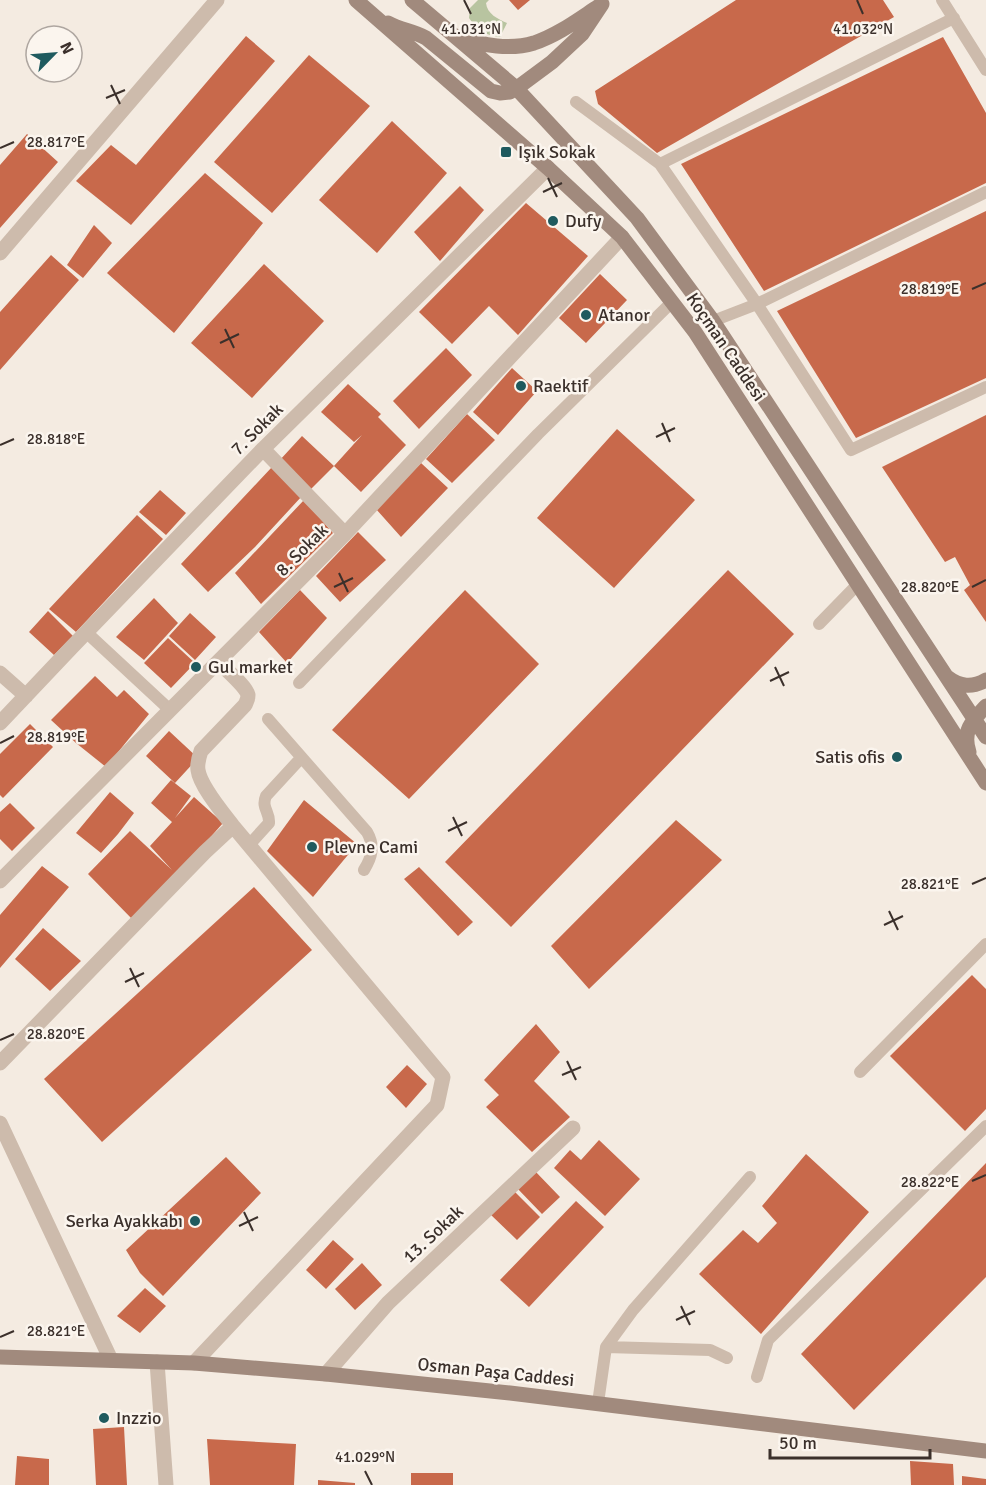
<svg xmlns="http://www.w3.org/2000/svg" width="986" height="1485" font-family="Signika,sans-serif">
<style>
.green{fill:#b8c4a0}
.building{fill:#c8694b}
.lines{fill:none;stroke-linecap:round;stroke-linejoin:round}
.lane{stroke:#cdbbac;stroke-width:12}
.street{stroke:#cdbbac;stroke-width:15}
.secondary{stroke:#a18a7d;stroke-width:15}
.ticks{fill:none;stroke:#3b302b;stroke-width:2}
.poi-dot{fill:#1f5a5e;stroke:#fbf5ee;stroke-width:2}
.labels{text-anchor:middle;stroke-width:5;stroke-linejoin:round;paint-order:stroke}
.poi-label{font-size:18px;fill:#3b302b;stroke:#fbf5ee;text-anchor:start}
.street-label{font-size:18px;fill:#3b302b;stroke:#fbf5ee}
.ticks-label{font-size:15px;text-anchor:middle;fill:#3b302b;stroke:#fbf5ee;stroke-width:5;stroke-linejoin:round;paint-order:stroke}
</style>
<rect width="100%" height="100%" fill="#f4ebe1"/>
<path class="green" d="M 478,0 L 489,0 L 486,3 C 487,14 498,19 507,23 L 500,37 C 483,34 479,32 469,18 L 470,8 Z"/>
<path class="building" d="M 509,0 L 530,0 L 518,10 Z
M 736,0 L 883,0 L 894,17 L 657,153 L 598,104 L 595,91 Z
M 246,36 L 275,61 L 131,225 L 76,181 L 111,145 L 136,165 Z
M 943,37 L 986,113 L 986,183 L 764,291 L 681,164 Z
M 309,55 L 370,106 L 272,213 L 214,162 Z
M 392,121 L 447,173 L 377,253 L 319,200 Z
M 27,134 L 58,162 L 0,228 L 0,165 Z
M 205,173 L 263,223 L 174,333 L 107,273 Z
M 460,186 L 484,210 L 440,261 L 414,232 Z
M 526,203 L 588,256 L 518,335 L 489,306 L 452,344 L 419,312 Z
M 986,211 L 986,378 L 856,438 L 777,311 Z
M 94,225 L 112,243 L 83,278 L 67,265 Z
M 51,255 L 79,280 L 0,370 L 0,312 Z
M 264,264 L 324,321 L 252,398 L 191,343 Z
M 600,274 L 627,300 L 586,343 L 559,318 Z
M 446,348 L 472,375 L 419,429 L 393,401 Z
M 512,368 L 537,391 L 498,435 L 473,412 Z
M 348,384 L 381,414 L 378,417 L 406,445 L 361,492 L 334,466 L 310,490 L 279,461 L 302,436 L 334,466 L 362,435 L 354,442 L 321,412 Z
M 467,414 L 495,440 L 452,483 L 426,459 Z
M 986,415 L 986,622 L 964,590 L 970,585 L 955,557 L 945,562 L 882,467 Z
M 617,429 L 695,500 L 614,588 L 537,518 Z
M 421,463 L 448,488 L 401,537 L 376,509 Z
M 272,467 L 302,496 L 255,547 L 208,592 L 181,564 Z
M 160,490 L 186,513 L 166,535 L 139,512 Z
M 304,500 L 333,533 L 261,604 L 235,573 Z
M 137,515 L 163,539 L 76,632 L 49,609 Z
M 358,532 L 386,560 L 340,602 L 316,576 Z
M 728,570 L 794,634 L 511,927 L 445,862 Z
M 300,590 L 327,618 L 287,663 L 259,632 Z
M 465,590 L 539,664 L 409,799 L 332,730 Z
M 154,598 L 178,623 L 144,660 L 116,637 Z
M 48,611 L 73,636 L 54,655 L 29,632 Z
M 190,613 L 216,637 L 195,660 L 169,636 Z
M 168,638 L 195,663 L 171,688 L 144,663 Z
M 95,676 L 117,697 L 124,690 L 149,714 L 106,767 L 76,743 L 51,720 Z
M 30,724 L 53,747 L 3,798 L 0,795 L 0,754 Z
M 169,731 L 198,758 L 175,783 L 146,756 Z
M 171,780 L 191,796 L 175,818 L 194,797 L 223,823 L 177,875 L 133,920 L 88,874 L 130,831 L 172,870 L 150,846 L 172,822 L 151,803 Z
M 110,792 L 134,813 L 118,834 L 101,853 L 76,833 Z
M 304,800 L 357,844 L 313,897 L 267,851 Z
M 10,803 L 35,828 L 12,851 L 0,839 L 0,812 Z
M 676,820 L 722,860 L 589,989 L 551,946 Z
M 42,866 L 69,887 L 0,968 L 0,915 Z
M 419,867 L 473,922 L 458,936 L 404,879 Z
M 254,887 L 312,950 L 102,1142 L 44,1079 Z
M 43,928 L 81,961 L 50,991 L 15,959 Z
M 972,975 L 986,989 L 986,1109 L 965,1131 L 890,1056 Z
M 536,1024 L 560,1052 L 534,1081 L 570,1117 L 532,1152 L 486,1107 L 499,1095 L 484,1080 Z
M 407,1065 L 427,1084 L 406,1108 L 386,1087 Z
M 599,1140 L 640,1179 L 605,1216 L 554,1168 L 570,1150 L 581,1160 Z
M 806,1154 L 869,1212 L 761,1334 L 699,1274 L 743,1230 L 758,1243 L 777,1223 L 762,1206 Z
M 226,1157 L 261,1193 L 163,1296 L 140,1273 L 126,1250 Z
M 986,1163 L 986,1277 L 854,1410 L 801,1354 Z
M 534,1170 L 560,1197 L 542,1214 L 516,1187 Z
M 513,1190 L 540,1217 L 517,1240 L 490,1214 Z
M 576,1201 L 604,1227 L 529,1307 L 500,1280 Z
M 333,1240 L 354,1259 L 326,1289 L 306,1270 Z
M 362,1263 L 382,1285 L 355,1310 L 335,1289 Z
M 145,1288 L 166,1306 L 140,1333 L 117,1316 Z
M 124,1427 L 127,1485 L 96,1485 L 93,1429 Z
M 207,1439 L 296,1444 L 294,1485 L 210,1485 Z
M 17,1456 L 49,1459 L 49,1485 L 15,1485 Z
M 910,1461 L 953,1464 L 954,1485 L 911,1485 Z
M 411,1473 L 453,1473 L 453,1485 L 411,1485 Z
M 962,1476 L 986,1479 L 986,1485 L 962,1485 Z
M 318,1480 L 355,1483 L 355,1485 L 318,1485 Z"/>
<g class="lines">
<path class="lane" d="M 942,0 L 986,70
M 576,102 L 660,164 L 757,304 L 851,450 L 986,387
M 660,164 L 954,18
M 713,321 L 757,304 L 986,192
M 819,624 L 858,584
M 86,632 L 170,710
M 299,683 L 538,434 L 672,302
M 268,719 L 367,832 C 375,846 372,857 364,870
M 249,845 L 269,823 C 270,812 261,808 266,796 L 301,758
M 860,1072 L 986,944
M 606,1347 L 633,1310 L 750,1177
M 757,1377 L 768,1340 L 986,1126
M 598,1403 L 606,1347 L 710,1350 L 727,1358"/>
<path class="street" d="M 0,253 L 217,0
M 263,449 L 345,534
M 219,662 C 225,669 246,686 248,695 C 248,700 247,701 245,705 L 201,751 C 199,757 197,764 198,770 C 200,786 223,813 233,826
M 0,673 L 26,696
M 0,723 L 71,648 L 263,449 L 548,168
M 0,881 L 345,534 L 622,237
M 0,1063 L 205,852 L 233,826 L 443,1077 L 437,1105 L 194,1363
M 0,1123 L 111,1360
M 157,1362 L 166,1485
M 326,1374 L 388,1303 L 573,1128"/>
<path class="secondary" d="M 356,0 L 548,168 L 622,237 L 695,332 L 986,783
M 412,0 L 516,88 L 637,218 L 713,321 L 986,737
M 388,23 C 400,30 414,31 426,38 L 491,91 L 500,93 L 510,92 L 521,85 L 552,62 L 582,34 L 602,4
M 461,37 C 482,46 511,50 534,43 C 558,35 579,19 599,6
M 947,677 C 960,687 972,688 986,680
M 969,752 C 962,731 972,721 986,706
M 0,1357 L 194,1363 L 326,1374 L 510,1393 L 986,1451"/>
</g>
<path class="ticks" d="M 464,0 L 471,14M 857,0 L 863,14M 111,85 L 120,104M 106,98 L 125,90M 0,148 L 14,142M 548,178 L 557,197M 543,192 L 562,183M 972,289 L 986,283M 225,329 L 234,348M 220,343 L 239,334M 662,423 L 670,442M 656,437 L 675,428M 0,445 L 14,439M 339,573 L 348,592M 334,587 L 353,578M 972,587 L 986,580M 775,667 L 784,686M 770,681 L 789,672M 0,743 L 14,736M 453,817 L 462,836M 448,831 L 467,822M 972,884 L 986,878M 889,911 L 898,930M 884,925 L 903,916M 130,968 L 139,987M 125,982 L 144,973M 0,1040 L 14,1034M 567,1061 L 576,1080M 562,1075 L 581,1067M 972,1181 L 986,1175M 244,1212 L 253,1231M 239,1226 L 258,1217M 681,1306 L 690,1325M 676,1320 L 695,1311M 0,1337 L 14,1331M 365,1471 L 372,1485"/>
<g class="poi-dot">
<rect x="500" y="146" width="12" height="12" rx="3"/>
<circle cx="553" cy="221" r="6"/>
<circle cx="586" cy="315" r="6"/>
<circle cx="521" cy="386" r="6"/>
<circle cx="196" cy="667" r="6"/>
<circle cx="897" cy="757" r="6"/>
<circle cx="312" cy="847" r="6"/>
<circle cx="195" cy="1221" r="6"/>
<circle cx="104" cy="1418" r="6"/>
</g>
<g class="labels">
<g class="poi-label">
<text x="518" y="158">Işık Sokak</text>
<text x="565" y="227">Dufy</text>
<text x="598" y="321">Atanor</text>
<text x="533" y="392">Raektif</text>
<text x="208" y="673">Gul market</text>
<text x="885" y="763" text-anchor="end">Satis ofis</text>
<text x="324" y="853">Plevne Cami</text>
<text x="183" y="1227" text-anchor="end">Serka Ayakkabı</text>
<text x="116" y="1424">Inzzio</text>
</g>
<g class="street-label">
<text transform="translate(726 347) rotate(56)" y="6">Koçman Caddesi</text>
<text transform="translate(257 429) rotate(-45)" y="6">7. Sokak</text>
<text transform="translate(302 550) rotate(-45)" y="6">8. Sokak</text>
<text transform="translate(433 1234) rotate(-43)" y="6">13. Sokak</text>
<text transform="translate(496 1372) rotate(6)" y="6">Osman Paşa Caddesi</text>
</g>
</g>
<g class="ticks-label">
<text x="471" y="34">41.031°N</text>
<text x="863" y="34">41.032°N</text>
<text x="56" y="147">28.817°E</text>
<text x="930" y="294">28.819°E</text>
<text x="56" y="444">28.818°E</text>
<text x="930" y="592">28.820°E</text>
<text x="56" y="742">28.819°E</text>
<text x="930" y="889">28.821°E</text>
<text x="56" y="1039">28.820°E</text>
<text x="930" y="1187">28.822°E</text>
<text x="56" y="1336">28.821°E</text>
<text x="365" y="1462">41.029°N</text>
</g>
<g transform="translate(54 54) rotate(65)"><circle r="28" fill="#fbf5ee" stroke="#aea6a0" stroke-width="1.5"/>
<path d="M0-4.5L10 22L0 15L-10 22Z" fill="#1f5a5e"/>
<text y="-9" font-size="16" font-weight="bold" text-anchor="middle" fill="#3b302b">N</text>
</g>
<path d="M770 1449v9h160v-9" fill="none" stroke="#3b302b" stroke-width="3"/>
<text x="779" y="1449" font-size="18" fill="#3b302b" stroke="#fbf5ee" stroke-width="4.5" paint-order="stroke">50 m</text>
</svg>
